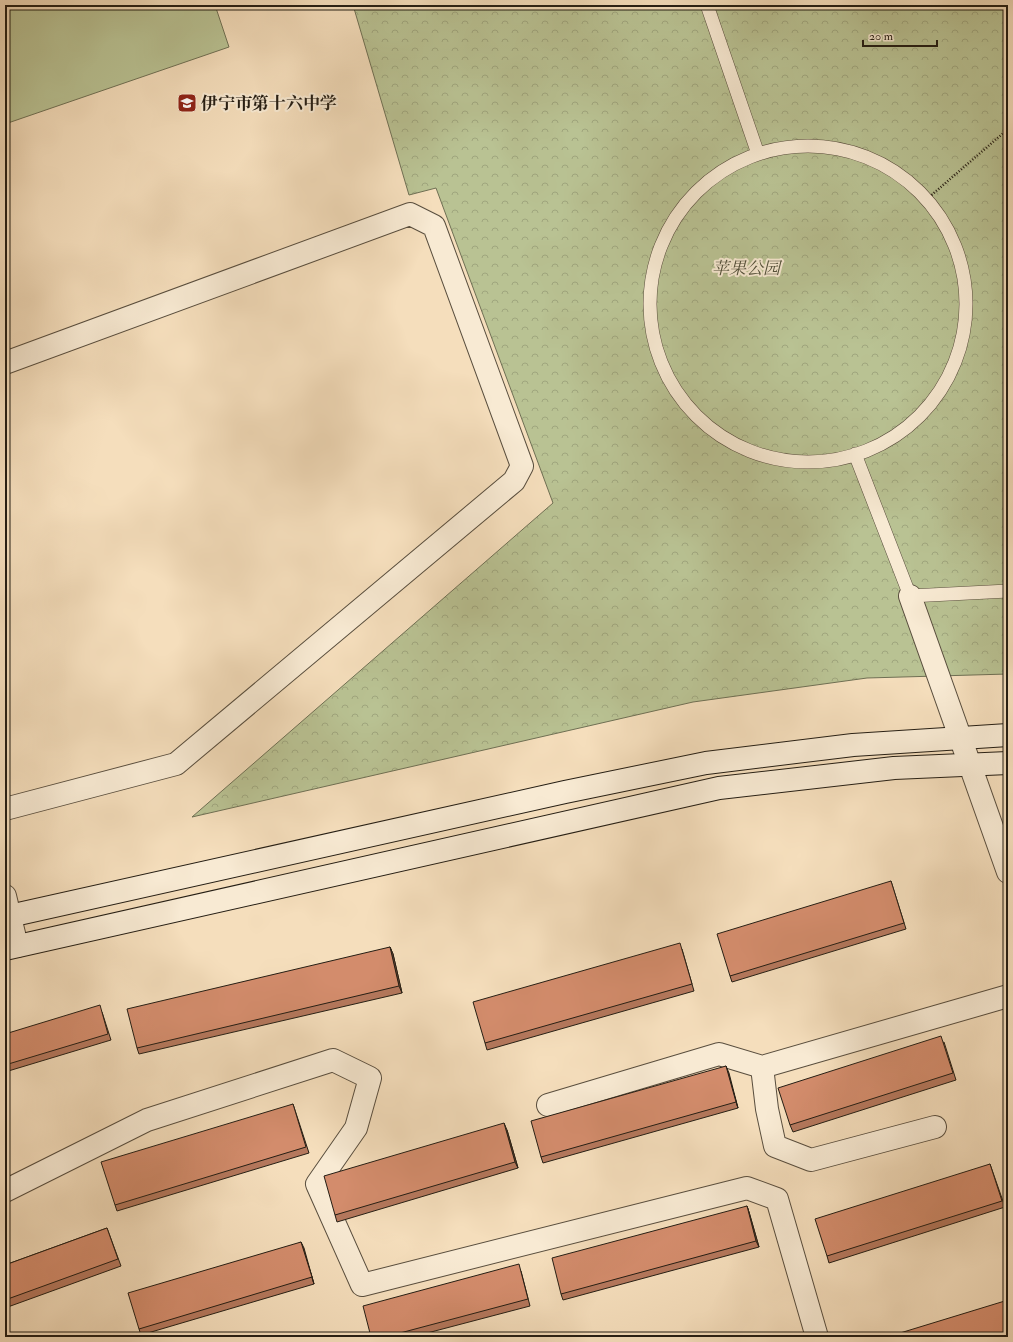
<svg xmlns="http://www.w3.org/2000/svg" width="1013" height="1342" font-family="'IM FELL Double Pica','Noto Serif SC',serif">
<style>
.grass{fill:#b9c293;stroke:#6f7054}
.forest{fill:url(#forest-crowns);stroke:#6f7054}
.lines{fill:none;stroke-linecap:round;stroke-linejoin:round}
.service-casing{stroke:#594e3e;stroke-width:14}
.minor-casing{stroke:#594e3e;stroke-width:24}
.secondary-casing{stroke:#251e14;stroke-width:24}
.path{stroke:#251e14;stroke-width:2.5;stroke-dasharray:1 2;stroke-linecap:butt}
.service{stroke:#f8ead3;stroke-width:13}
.minor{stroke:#f8ead3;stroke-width:22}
.secondary{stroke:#f8ead3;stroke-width:22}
.wall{fill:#b5785d;stroke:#251e14}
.shaded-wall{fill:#94624c;stroke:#251e14}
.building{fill:#d38c6c;stroke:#251e14}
.labels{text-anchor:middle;stroke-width:4;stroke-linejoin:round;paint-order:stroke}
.poi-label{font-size:17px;font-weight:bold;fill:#251e14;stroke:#f8ead3;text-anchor:start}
.park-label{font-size:17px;font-style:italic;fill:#514f3a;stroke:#f8ead3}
</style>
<defs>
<pattern id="forest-crowns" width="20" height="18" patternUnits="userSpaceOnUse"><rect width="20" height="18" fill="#b9c293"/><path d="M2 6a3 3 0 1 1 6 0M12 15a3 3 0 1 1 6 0" fill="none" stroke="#9fa67e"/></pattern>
</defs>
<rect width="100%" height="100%" fill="#f5debc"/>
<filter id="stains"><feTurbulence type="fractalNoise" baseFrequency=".005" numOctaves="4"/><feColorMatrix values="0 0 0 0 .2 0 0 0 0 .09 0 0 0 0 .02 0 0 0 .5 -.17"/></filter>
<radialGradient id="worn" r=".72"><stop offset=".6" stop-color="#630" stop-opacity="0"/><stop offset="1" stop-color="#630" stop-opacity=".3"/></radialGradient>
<path class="grass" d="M 5,5 L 215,5 L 229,47 L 5,124 Z"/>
<path class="forest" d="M 353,5 L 1008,5 L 1008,674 L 867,678 L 693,702 L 192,817 L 553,503 L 436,188 L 409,195 Z"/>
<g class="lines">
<defs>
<path id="service" d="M 707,5 L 758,154
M650 304a158 158 0 1 1 316 0a158 158 0 1 1-316 0Z
M 855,454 L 910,596 L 1008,591"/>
<path id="minor" d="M 5,363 L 410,214 L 434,226 L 522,466 L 514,481 L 176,764 L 5,809
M 910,596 L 1008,872
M 5,896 L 17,946
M 762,1067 L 767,1109 L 775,1146 L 811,1160 L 935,1127
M 548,1105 L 719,1054 L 762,1067 L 1008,996
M 5,1191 L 147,1120 L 333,1060 L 370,1078 L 356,1128 L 317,1184 L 362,1285 L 747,1188 L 777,1199 L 817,1337"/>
<path id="secondary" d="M 5,917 L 565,792 L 706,763 L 853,745 L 1008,735
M 5,949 L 719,788 L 894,768 L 1008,763"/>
</defs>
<use href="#service" class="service-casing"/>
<use href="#minor" class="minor-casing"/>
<use href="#secondary" class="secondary-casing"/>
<path class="path" d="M 927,199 L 1008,129"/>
<use href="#service" class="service"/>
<use href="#minor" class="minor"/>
<use href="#secondary" class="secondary"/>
</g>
<path class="wall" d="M 891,881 L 906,929 L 732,982 L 730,976 Z
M 390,947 L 393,954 L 402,993 L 139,1054 L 137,1048 Z
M 682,949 L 694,991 L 487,1050 L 485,1043 Z
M 102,1012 L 111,1040 L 5,1072 L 5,1034 Z
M 944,1042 L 956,1080 L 793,1132 L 790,1125 Z
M 726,1066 L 738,1108 L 543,1163 L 541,1157 Z
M 293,1104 L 309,1153 L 117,1211 L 115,1205 Z
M 507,1130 L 518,1168 L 337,1222 L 335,1215 Z
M 990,1164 L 1005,1207 L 829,1263 L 827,1256 Z
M 747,1206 L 749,1212 L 759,1247 L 563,1300 L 561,1294 Z
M 107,1228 L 121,1266 L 5,1308 L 5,1265 Z
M 301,1242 L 314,1284 L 141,1335 L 139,1329 Z
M 521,1271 L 530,1306 L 412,1337 L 371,1337 Z"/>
<path class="shaded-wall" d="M 390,947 L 393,954 L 402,993 L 399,986 Z
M 726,1066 L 729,1073 L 738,1108 L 736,1102 Z
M 504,1123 L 507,1130 L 518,1168 L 515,1162 Z
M 747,1206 L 749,1212 L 759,1247 L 756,1241 Z
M 301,1242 L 304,1248 L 314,1284 L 312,1277 Z"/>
<path class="building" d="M 891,881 L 904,923 L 730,976 L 717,934 Z
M 680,943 L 692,984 L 485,1043 L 473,1002 Z
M 390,947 L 399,986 L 137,1048 L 127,1009 Z
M 100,1005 L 108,1034 L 5,1065 L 5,1034 Z
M 941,1036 L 953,1073 L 790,1125 L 778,1088 Z
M 726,1066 L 736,1102 L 541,1157 L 531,1121 Z
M 293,1104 L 306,1147 L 115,1205 L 101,1162 Z
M 504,1123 L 515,1162 L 335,1215 L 324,1176 Z
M 990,1164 L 1002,1201 L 827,1256 L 815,1219 Z
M 747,1206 L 756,1241 L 561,1294 L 552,1258 Z
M 107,1228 L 118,1259 L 5,1300 L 5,1265 Z
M 301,1242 L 312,1277 L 139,1329 L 128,1293 Z
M 519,1264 L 528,1299 L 385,1337 L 371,1337 L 363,1306 Z
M 1008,1300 L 1008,1337 L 887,1337 Z"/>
<defs>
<symbol id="school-square" viewBox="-11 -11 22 22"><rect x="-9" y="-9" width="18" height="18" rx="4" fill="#8f2418" stroke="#f8ead3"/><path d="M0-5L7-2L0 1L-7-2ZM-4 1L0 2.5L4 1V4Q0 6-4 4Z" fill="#fff"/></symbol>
</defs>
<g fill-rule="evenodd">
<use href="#school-square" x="176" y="92" width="22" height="22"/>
</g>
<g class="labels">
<g class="poi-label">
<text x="201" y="109">伊宁市第十六中学</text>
</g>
<g class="park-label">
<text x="746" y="274">苹果公园</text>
</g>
</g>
<rect width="1013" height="1342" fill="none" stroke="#f5debc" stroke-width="20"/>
<rect x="6" y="6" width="1001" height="1330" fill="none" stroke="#251e14" stroke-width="2"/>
<rect x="10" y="10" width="993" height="1322" fill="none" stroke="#251e14"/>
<path d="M863 40v6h74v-6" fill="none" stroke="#251e14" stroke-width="2"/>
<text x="869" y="40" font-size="12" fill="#251e14" stroke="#f8ead3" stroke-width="3" paint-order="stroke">20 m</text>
<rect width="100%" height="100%" filter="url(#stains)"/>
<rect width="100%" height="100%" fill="url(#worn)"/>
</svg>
